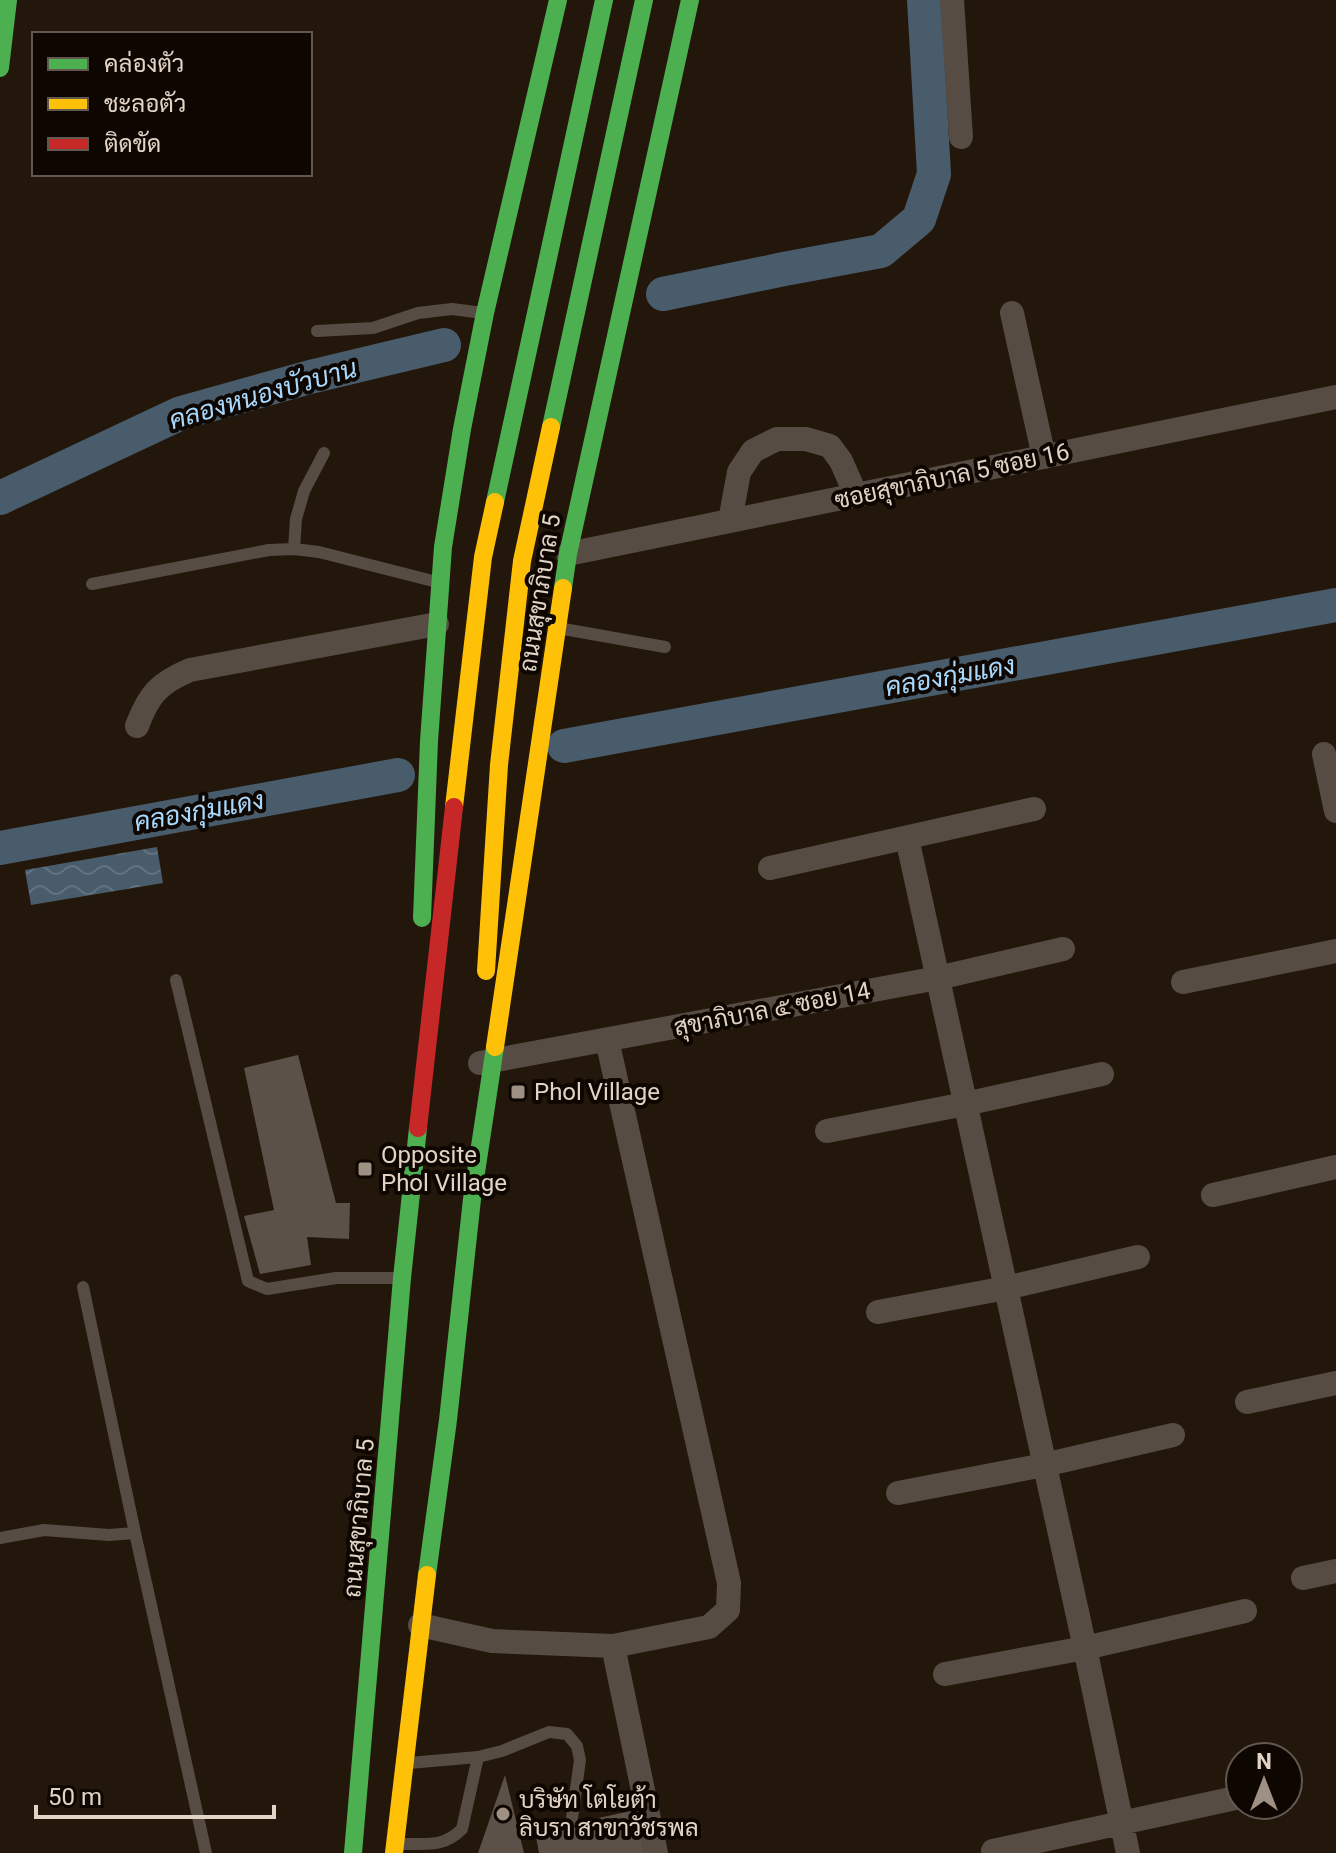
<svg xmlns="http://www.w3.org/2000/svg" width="1336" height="1853" font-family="Roboto,Sarabun,sans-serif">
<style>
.water{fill:url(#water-waves)}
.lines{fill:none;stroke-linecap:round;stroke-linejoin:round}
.canal{stroke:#485c6c;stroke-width:34}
.building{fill:#5b5148}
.lane{stroke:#564c43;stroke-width:12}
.street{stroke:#564c43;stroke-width:24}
.fast{stroke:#4caf50;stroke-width:18}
.slow{stroke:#ffc107;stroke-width:18}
.jam{stroke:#c62828;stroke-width:18}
.poi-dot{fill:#9e9184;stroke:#0e0601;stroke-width:3}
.labels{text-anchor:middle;stroke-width:8;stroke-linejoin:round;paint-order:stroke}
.street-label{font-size:24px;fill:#e1d3c5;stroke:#0e0601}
.poi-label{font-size:24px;fill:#e1d3c5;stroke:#0e0601;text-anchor:start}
.water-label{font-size:26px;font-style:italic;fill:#a9d8fd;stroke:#0e0601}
</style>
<defs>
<pattern id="water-waves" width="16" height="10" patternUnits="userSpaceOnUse" patternTransform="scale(2)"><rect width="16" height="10" fill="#485c6c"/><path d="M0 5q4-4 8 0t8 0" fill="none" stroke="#627280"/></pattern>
</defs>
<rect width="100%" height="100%" fill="#23170b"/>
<path class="water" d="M 157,847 L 163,883 L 31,905 L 25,870 Z"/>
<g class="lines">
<path class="canal" d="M 663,294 L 784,269 L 881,251 L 919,219 L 934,174 L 924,0
M 0,498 L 181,413 L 310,377 L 444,345
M 564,746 L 1336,605
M 0,848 L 398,775"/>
</g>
<path class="building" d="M 298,1055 L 336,1203 L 350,1203 L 349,1239 L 307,1237 L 311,1265 L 260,1274 L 244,1216 L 274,1210 L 244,1068 Z
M 505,1775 L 524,1853 L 478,1853 Z
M 635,1810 L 644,1853 L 539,1853 L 535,1832 Z"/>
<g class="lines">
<path class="lane" d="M 317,331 L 373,328 L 418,313 L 452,309 L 483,313
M 294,549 L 296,519 L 304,491 L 324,453
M 92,584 L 269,550 L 294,549 L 319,552 L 437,582
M 558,628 L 665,647
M 176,980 L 248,1281 L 267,1289 L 336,1278 L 400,1278
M 83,1287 L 135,1533 L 206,1853
M 0,1538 L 44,1530 L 109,1535 L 135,1533
M 409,1763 L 478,1757 L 502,1751 L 549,1732 L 567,1734 L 577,1746 L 580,1760 L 572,1818
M 399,1844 C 425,1843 442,1849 462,1829 L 478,1757"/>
<path class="street" d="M 952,0 L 961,137
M 1012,313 L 1044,457
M 730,521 L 739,472 L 753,451 L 777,439 L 806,439 L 830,446 L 841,461 L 856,495
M 568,554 L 1336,397
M 137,726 C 149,694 159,683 190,670 L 437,624
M 1324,754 L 1336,811
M 907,838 L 1085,1648 L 1128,1853
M 770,868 L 1034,809
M 1183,982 L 1336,951
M 480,1063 L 938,978 L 1063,949
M 827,1131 L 965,1104 L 1102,1074
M 1213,1195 L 1336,1167
M 878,1312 L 1006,1288 L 1138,1257
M 1247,1402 L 1336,1383
M 898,1493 L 1044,1465 L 1173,1435
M 1303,1578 L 1336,1571
M 420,1625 L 492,1641 L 613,1646 L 709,1627 L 728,1610 L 729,1583 L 607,1040
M 613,1646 L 656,1853
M 945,1674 L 1085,1648 L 1245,1611
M 993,1851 L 1240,1797"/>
<path class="fast" d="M 0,68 L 8,0
M 551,427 L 644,0
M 495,502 L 604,0
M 563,588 L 568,554 L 690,0
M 422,918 L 429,741 L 443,547 L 462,429 L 485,313 L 558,0
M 427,1575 L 448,1420 L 472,1199 L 495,1047
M 353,1853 L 402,1278 L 418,1128"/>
<path class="slow" d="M 454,807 L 483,557 L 495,502
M 486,971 L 499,765 L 522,561 L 551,427
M 495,1047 L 563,588
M 394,1853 L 427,1575"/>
<path class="jam" d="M 418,1128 L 454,807"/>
</g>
<g class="poi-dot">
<rect x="510" y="1084" width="16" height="16" rx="4"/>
<rect x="357" y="1161" width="16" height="16" rx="4"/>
<circle cx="503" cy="1814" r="8"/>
</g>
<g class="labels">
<g class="street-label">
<text transform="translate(952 476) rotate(-12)" y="8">ซอยสุขาภิบาล 5 ซอย 16</text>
<text transform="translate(540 593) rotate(-81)" y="8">ถนนสุขาภิบาล 5</text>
<text transform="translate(772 1009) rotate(-11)" y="8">สุขาภิบาล ๕ ซอย 14</text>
<text transform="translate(359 1518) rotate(-85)" y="8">ถนนสุขาภิบาล 5</text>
</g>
<g class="poi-label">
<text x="534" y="1100">Phol Village</text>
<text x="381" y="1163">Opposite<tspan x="381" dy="28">Phol Village</tspan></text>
<text x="519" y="1808">บริษัท โตโยต้า<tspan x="519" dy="28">ลิบรา สาขาวัชรพล</tspan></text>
</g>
<g class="water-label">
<text transform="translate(263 394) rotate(-16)" y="9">คลองหนองบัวบาน</text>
<text transform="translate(950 676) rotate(-10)" y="9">คลองกุ่มแดง</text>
<text transform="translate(199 811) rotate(-10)" y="9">คลองกุ่มแดง</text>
</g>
</g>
<rect x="32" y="32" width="280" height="144" fill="#0e0601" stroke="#62584f" stroke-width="2"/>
<rect x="48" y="58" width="40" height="12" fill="#4caf50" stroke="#62584f" stroke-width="2"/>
<text x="104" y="72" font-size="24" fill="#e1d3c5">คล่องตัว</text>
<rect x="48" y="98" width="40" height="12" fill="#ffc107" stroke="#62584f" stroke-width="2"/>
<text x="104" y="112" font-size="24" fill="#e1d3c5">ชะลอตัว</text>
<rect x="48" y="138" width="40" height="12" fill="#c62828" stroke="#62584f" stroke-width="2"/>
<text x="104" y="152" font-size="24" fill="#e1d3c5">ติดขัด</text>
<g transform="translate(1264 1781)"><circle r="38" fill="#0e0601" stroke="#62584f" stroke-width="2"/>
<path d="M0-6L14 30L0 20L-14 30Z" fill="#9e9184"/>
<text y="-12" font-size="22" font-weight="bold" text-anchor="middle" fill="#e1d3c5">N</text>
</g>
<path d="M36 1805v12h238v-12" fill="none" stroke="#e1d3c5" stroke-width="4"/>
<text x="48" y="1805" font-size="24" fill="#e1d3c5" stroke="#0e0601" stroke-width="6" paint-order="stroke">50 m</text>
</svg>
